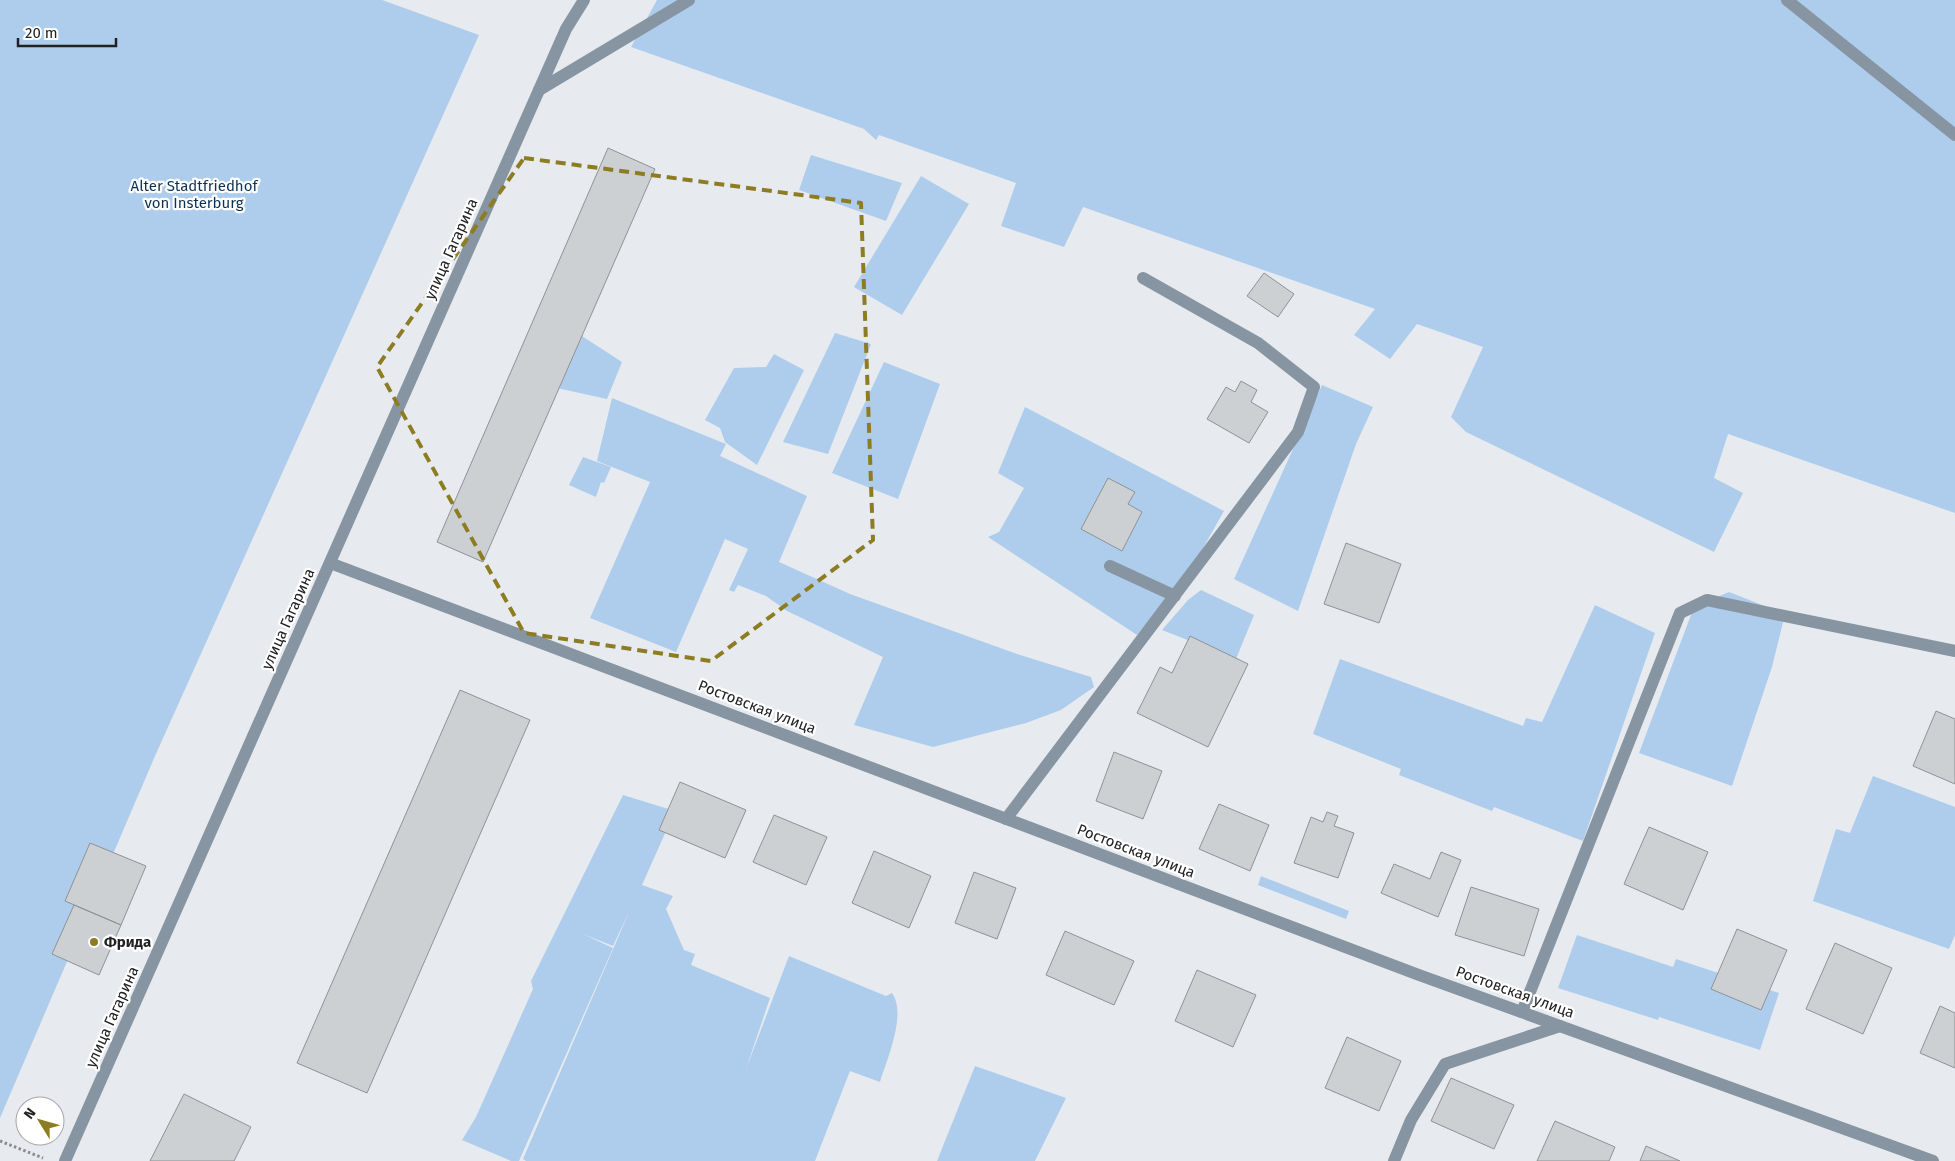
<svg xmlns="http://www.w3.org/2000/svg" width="1955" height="1161" font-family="'Fira Sans',sans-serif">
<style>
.green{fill:#aecdec}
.building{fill:#ccd0d3;stroke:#8f9295}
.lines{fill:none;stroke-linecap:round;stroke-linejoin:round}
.path{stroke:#898c8f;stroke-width:3;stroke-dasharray:2.5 2.5;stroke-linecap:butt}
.lane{stroke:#8795a2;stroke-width:12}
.street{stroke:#8795a2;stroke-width:12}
.marked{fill:none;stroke:#8d7c22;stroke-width:4;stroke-dasharray:10 6;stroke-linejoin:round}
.poi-dot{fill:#8d7c22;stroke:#fff;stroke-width:2}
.labels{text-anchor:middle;stroke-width:4.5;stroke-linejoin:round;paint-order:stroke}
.park-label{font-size:15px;fill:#0d3251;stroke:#fff}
.street-label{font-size:15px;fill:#202122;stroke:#fff}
.poi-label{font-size:15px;font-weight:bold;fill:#202122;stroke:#fff;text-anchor:start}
</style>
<rect width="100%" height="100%" fill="#e7ebef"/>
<path class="green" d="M 0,0 L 382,0 L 479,35 L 155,756 L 0,1118 Z
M 657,0 L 1955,0 L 1955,513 L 1728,434 L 1714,478 L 1743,493 L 1714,552 L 1466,432 L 1451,417 L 1483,347 L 1417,324 L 1390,359 L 1354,335 L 1375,309 L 1083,207 L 1064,247 L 1001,226 L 1016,183 L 879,135 L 876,140 L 864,129 L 631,47 Z
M 811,155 L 902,183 L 886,221 L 799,190 Z
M 921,176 L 969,204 L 902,315 L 854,287 Z
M 568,327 L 622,362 L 607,399 L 543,385 Z
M 835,333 L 871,344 L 828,454 L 783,442 Z
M 774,354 L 804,370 L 757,465 L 725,442 L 720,428 L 705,420 L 734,368 L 766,367 Z
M 884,362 L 940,384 L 898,499 L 832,473 Z
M 1322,385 L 1373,407 L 1356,444 L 1298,611 L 1234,579 Z
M 612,398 L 726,444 L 720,456 L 807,496 L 779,562 L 850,594 L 1017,654 L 1091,677 L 1094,687 L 1061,710 L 1026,723 L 933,747 L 854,725 L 883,657 L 787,611 L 766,596 L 738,585 L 734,592 L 729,590 L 748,549 L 725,539 L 676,652 L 590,618 L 650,482 L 597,461 Z
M 1025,407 L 1224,511 L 1190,571 L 1137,635 L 988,537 L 999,532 L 1024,488 L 998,473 Z
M 583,457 L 611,467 L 604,483 L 601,482 L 596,497 L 569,485 Z
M 1201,590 L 1254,615 L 1236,659 L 1162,630 L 1188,600 Z
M 1729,592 L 1785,614 L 1772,667 L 1732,786 L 1639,753 L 1694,607 Z
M 1595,605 L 1655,633 L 1583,841 L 1494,807 L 1492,811 L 1399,775 L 1401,769 L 1313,734 L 1340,659 L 1523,726 L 1526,718 L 1542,722 Z
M 1873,776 L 1955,807 L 1955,935 L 1949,949 L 1813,901 L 1836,829 L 1850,833 Z
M 623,795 L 675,811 L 642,885 L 673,896 L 666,909 L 684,950 L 695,954 L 691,965 L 770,998 L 746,1069 L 789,956 L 886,996 L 892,993 C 907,1014 887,1059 880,1082 L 850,1071 L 815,1161 L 526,1161 L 523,1159 L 629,912 L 613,946 L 583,934 L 613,948 L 519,1161 L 511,1161 L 462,1140 L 476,1117 L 533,989 L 531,981 Z
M 1261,876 L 1349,911 L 1346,919 L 1258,885 Z
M 1577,935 L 1673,967 L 1676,959 L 1779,993 L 1760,1050 L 1659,1017 L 1658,1020 L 1558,988 Z
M 975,1066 L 1066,1098 L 1035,1161 L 937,1161 Z"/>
<path class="building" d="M 608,148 L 655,169 L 483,562 L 437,542 Z
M 1264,273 L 1294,294 L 1278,317 L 1247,296 Z
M 1241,381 L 1257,390 L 1251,402 L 1268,412 L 1249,443 L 1207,419 L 1226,387 L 1235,392 Z
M 1108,478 L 1135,492 L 1128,504 L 1142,512 L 1122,551 L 1081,529 Z
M 1346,543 L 1401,564 L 1379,623 L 1324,604 Z
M 1190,636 L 1248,664 L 1208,747 L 1137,713 L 1160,667 L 1172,673 Z
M 460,690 L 530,720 L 367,1093 L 297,1063 Z
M 1936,711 L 1955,719 L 1955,784 L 1913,766 Z
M 1114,752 L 1162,771 L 1143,819 L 1096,801 Z
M 680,782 L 746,810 L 725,858 L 659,830 Z
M 1219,804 L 1269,825 L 1250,871 L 1199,849 Z
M 1327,812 L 1338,816 L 1334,826 L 1354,833 L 1338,878 L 1294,863 L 1311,817 L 1323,822 Z
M 774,815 L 827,837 L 806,885 L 753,862 Z
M 1649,827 L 1708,852 L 1683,910 L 1624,884 Z
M 90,843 L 146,866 L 121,925 L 65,901 Z
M 874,851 L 931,876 L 909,928 L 852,903 Z
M 1441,852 L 1461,860 L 1438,917 L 1381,893 L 1394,864 L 1430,879 Z
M 974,872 L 1016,888 L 997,939 L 955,923 Z
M 1471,887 L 1539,909 L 1524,956 L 1455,935 Z
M 74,905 L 121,925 L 99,975 L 52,954 Z
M 1737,929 L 1787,950 L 1761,1010 L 1711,989 Z
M 1065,931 L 1134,961 L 1114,1005 L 1046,975 Z
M 1835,943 L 1892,968 L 1863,1034 L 1806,1009 Z
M 1197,970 L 1256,995 L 1233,1047 L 1175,1021 Z
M 1940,1006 L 1955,1013 L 1955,1068 L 1920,1053 Z
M 1347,1037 L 1401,1061 L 1379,1111 L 1325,1088 Z
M 1451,1078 L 1514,1105 L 1494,1149 L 1431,1121 Z
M 184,1094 L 251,1127 L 234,1161 L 150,1161 Z
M 1555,1121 L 1615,1147 L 1609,1161 L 1537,1161 Z
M 1646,1146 L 1680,1161 L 1640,1161 Z"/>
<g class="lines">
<path class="path" d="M 0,1141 L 43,1158"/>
<path class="lane" d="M 1787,0 L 1955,135
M 539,90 L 689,0
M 1110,566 L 1175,596
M 1006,819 L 1298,432 L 1314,387 L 1258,343 L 1143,278
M 1522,1012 L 1680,613 L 1707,600 L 1955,651
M 1394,1161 L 1411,1120 L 1445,1064 L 1560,1026"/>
<path class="street" d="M 330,563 L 1419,975 L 1933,1161
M 65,1161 L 566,29 L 584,0"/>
</g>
<path class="marked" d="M 524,158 L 861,203 L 873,540 L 711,661 L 524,633 L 377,367 Z"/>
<circle class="poi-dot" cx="94" cy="942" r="5"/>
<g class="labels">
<g class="park-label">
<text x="194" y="191">Alter Stadtfriedhof<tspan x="194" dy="17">von Insterburg</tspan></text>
</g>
<g class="street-label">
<text transform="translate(451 249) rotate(-66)" y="5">улица Гагарина</text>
<text transform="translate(288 619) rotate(-66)" y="5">улица Гагарина</text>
<text transform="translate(757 707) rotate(21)" y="5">Ростовская улица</text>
<text transform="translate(1136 851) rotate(21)" y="5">Ростовская улица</text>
<text transform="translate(1515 992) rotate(20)" y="5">Ростовская улица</text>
<text transform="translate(112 1017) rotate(-66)" y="5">улица Гагарина</text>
</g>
<g class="poi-label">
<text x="104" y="947">Фрида</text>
</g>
</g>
<g transform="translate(40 1121) rotate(307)"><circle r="24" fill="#ffffff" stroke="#a6a6a7"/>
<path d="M0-4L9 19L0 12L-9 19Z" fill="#8d7c22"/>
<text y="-8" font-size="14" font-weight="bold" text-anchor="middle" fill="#202122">N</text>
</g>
<path d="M18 38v8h98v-8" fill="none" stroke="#202122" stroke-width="2.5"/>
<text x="25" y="38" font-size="15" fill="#202122" stroke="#ffffff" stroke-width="4" paint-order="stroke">20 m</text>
</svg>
